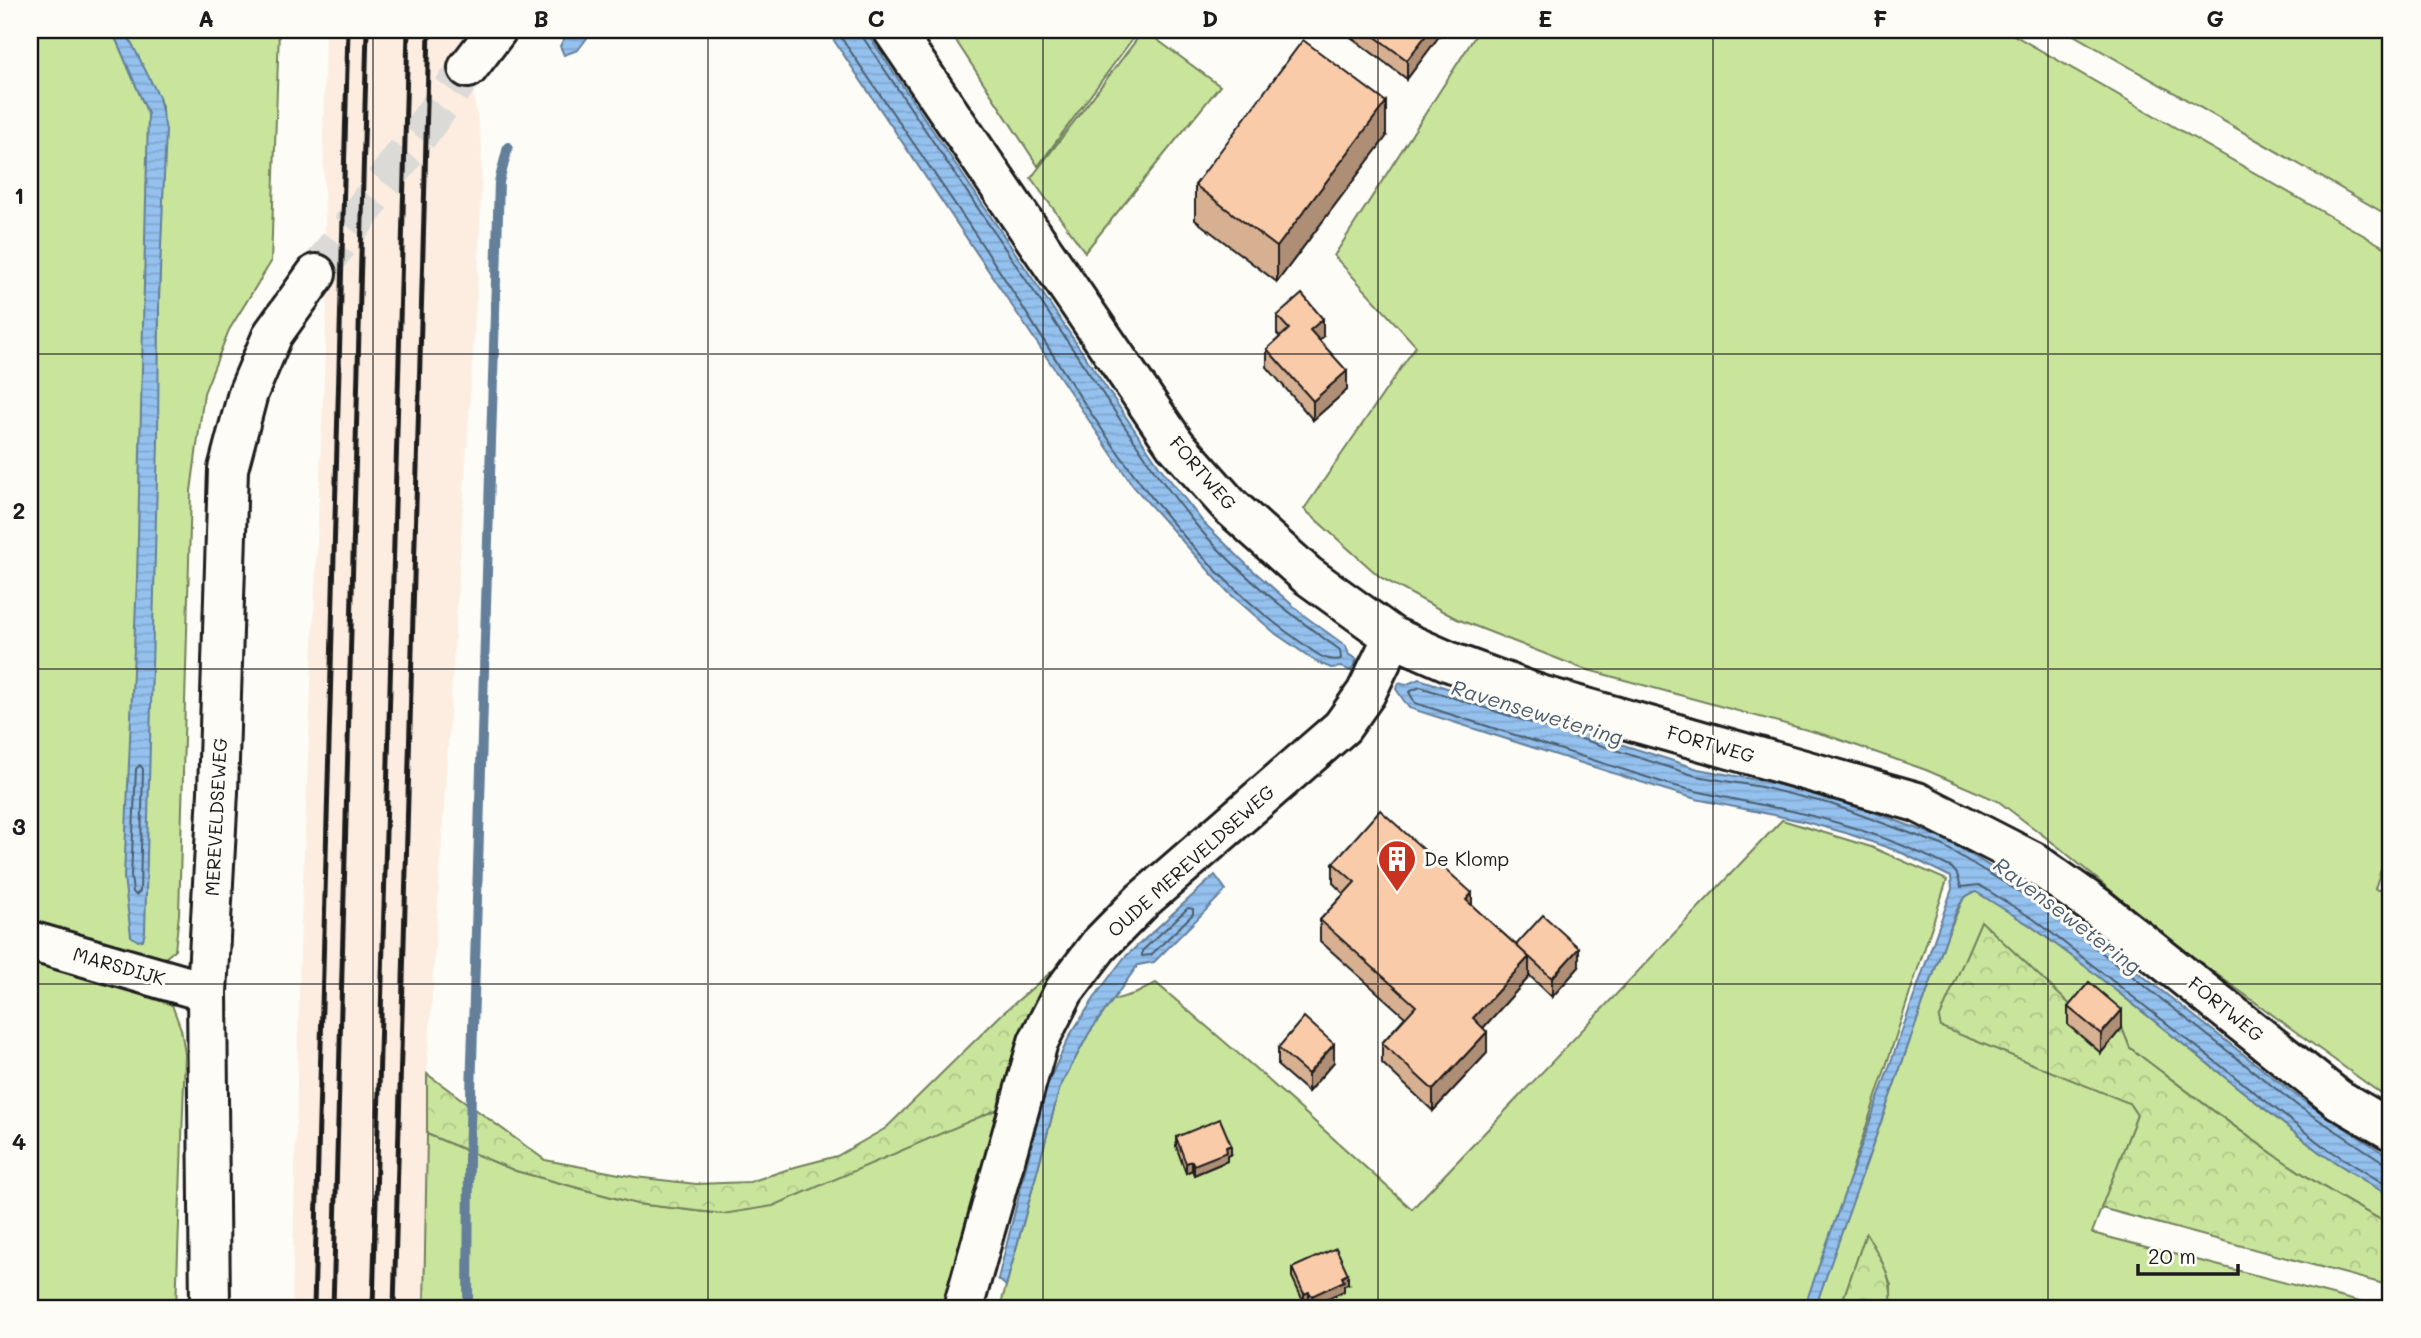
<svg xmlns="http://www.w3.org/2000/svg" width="2421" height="1338" font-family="Mali,sans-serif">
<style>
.built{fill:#fcede0}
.grass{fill:#c9e59c;stroke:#72805c;stroke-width:2}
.forest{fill:url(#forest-crowns);stroke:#72805c;stroke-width:2}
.water{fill:url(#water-rules);stroke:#647f9a;stroke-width:2}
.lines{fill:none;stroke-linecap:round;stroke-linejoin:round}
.shore{stroke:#4c5e70;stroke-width:2}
.stream{stroke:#647f9a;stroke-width:10}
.minor-tunnel{stroke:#dbdad6;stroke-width:38;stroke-dasharray:38 19;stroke-linecap:butt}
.minor-casing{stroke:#1c1c1c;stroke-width:44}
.minor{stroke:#fdfcf7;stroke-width:38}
.rail{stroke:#1c1c1c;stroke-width:5}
.wall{fill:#d7af91;stroke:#1c1c1c;stroke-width:2}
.shaded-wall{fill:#af8e76;stroke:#1c1c1c;stroke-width:2}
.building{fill:#facba9;stroke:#1c1c1c;stroke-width:2}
.grid{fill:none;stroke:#1c1c1c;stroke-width:2;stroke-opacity:0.55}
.labels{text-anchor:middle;stroke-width:6;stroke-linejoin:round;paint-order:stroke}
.street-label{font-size:19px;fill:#1c1c1c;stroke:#fdfcf7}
.poi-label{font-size:19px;fill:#1c1c1c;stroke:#fdfcf7;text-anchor:start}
.water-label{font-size:21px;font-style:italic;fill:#4c5e70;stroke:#fdfcf7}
.neatline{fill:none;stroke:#1c1c1c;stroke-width:2.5}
.grid-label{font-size:23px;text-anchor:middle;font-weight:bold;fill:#1c1c1c}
</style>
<defs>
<pattern id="forest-crowns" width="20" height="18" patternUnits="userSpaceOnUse" patternTransform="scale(1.75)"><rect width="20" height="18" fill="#c9e59c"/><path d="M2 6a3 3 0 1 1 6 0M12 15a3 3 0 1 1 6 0" fill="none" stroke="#acc486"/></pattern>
<pattern id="water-rules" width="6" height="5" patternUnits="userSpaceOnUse" patternTransform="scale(1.75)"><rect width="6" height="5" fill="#94c1ee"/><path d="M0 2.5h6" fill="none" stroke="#7fa5cc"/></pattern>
</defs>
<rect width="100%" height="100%" fill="#fdfcf7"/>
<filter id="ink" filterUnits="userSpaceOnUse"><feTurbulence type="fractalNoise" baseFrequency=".0143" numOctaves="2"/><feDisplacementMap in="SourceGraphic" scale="14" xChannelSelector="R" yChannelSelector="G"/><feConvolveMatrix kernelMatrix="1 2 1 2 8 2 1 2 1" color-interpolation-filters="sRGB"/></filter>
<g filter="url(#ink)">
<path class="built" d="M 325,30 L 463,30 L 482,146 L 479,257 L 427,1074 L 424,1308 L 292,1308 L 300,949 L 327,304 L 323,140 Z"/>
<path class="grass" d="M 30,30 L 112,30 L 145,104 L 148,114 L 158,375 L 162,106 L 125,30 L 279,30 L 271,262 L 229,330 L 204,393 L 191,491 L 179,914 L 175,950 L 165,958 L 153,962 L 30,926 Z
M 949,30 L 1139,30 L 1038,166 Z
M 1144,30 L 1220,86 L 1085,252 L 1031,178 Z
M 1479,30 L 2005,30 L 2391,251 L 2391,837 L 2375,889 L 2391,893 L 2391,1101 L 2175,944 L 2061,849 L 1998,801 L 1926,770 L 1829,736 L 1581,668 L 1457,619 L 1380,577 L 1304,509 L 1416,346 L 1334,256 Z
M 2065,30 L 2391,30 L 2391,217 Z
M 1782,820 L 1871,847 L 1947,880 L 1851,1173 L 1862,1175 L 1948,933 L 1964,897 L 1976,891 L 2031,926 L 2085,966 L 2319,1152 L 2391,1197 L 2391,1225 C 2297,1178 2214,1111 2130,1048 L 2122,1028 L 2129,1103 L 2137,1115 L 2092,1233 L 2383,1308 L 1891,1308 L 1891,1285 L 1866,1234 L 1840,1308 L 1000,1308 L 1060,1087 L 1089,1033 L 1113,1000 L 1137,993 L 1156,983 L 1255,1068 L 1412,1209 Z
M 30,962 L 100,981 L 172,1005 L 181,1029 L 185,1054 L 176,1308 L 30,1308 Z
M 1005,1106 L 992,1142 L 943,1308 L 424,1308 L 427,1134 L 516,1171 L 637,1204 L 723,1214 L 890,1154 Z"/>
<path class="forest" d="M 1120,913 L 1005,1106 L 773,1206 L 723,1214 L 637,1204 L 516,1171 L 427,1134 L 427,1074 L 545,1160 L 635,1177 L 696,1184 L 750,1182 L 795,1167 L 837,1156 L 886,1128 L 1002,1014 Z
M 1981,921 L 2078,1012 L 2089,1001 L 2122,1028 L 2130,1048 C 2214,1111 2297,1178 2391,1225 L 2391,1286 L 2101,1208 L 2137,1115 L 2129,1103 L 1941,1027 L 1939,1019 Z
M 1866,1233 C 1881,1258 1894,1279 1891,1308 L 1840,1308 Z"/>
<path class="water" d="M 112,30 L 125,30 L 159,97 L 166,130 L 159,295 L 158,441 L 145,932 L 143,940 L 138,941 L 131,936 L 124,877 L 137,579 L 148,114 Z
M 569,30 L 593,30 L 578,50 L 564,55 L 560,46 Z
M 827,30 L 865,30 L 1159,466 L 1203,522 L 1248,566 L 1306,617 L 1346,646 L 1349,655 L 1357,659 L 1351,671 L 1342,667 L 1331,668 L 1317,662 L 1276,634 L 1228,592 L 1133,486 Z
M 1419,679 L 1698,769 L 1762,781 L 1833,797 L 1945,839 L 2045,900 L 2302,1100 L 2391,1158 L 2391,1197 L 2319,1152 L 2085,966 L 2031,926 L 1976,892 C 1959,894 1954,919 1948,933 L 1815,1308 L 1804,1308 L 1952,889 L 1951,877 L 1900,852 L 1846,833 L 1802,821 L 1696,799 L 1666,790 L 1409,708 L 1396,689 L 1399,683 L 1405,685 Z
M 1215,875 L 1226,890 L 1154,962 L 1138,965 L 1089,1033 L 1060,1087 L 1006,1286 L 998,1279 L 1046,1087 L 1070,1035 L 1099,991 L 1124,958 Z"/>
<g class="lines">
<path class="shore" d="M 836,30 C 892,113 951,196 1006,281 C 1089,411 1170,551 1299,641 C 1312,650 1324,663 1341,659 L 1340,650 C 1289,614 1238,573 1197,526 C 1182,508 1168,489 1154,470 L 862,36 L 860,30
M 140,765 L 143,769 L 140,891 L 136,895 L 133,892 L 131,876 L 136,769 Z
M 1188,908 L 1193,909 L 1193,914 L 1151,955 L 1142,956 L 1142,951 Z
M 2391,1164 L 2385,1163 L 2298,1106 L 2041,905 L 1942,845 L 1831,804 L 1761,787 L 1696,776 L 1420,687 L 1409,692 L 1415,703 L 1668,784 C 1711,796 1756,803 1800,813 C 1852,825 1904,844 1952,868 L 1957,874 L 1961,887 L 1979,885 L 2035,920 L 2323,1146 L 2391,1188"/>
<path class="stream" d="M 468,1308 L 469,1159 L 499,182 L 508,147"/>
<path class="minor-tunnel" d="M 316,274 L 468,68"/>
<defs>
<path id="minor" d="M 893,30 L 1175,444 L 1230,506 L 1307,575 L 1393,637 L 1450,662 L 1540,695 L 1917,802 L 2032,861 L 2097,907 L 2338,1099 L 2391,1130
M 468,68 L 497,30
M 30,941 L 207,992
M 210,1308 L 207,992 L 218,792 L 228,469 L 248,393 L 273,334 L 316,274
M 963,1308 L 1038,1042 L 1064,991 L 1099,945 L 1143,900 L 1342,727 L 1366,693 L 1393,637"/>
</defs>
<use href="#minor" class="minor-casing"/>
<use href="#minor" class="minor"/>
<path class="rail" d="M 314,1308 L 348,30
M 333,1308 L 367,30
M 373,1308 L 408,30
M 394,1308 L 429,30"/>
</g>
<path class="wall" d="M 1348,30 L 1443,30 L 1443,31 L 1407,79 L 1348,35 Z
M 1386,137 L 1277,282 L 1195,220 L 1195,185 Z
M 1277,316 L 1323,337 L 1319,340 L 1347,390 L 1313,420 L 1267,367 L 1267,349 L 1280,337 L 1277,334 Z
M 1333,863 L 1472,906 L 1516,945 L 1579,967 L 1552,997 L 1529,975 L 1529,977 L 1483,1028 L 1487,1053 L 1433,1111 L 1382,1063 L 1382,1043 L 1405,1017 L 1320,941 L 1320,920 L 1344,894 L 1333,883 Z
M 2068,1007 L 2122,1028 L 2101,1053 L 2068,1025 Z
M 1278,1048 L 1334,1062 L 1308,1092 L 1278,1066 Z
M 1176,1137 L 1231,1154 L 1227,1156 L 1227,1161 L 1194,1175 L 1192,1170 L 1186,1173 L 1176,1146 Z
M 1292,1268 L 1348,1284 L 1344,1285 L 1344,1291 L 1312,1305 L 1309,1301 L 1304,1303 L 1292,1277 Z"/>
<path class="shaded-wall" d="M 1430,30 L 1443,30 L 1443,31 L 1407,79 L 1407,60 Z
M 1386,102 L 1386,137 L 1277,282 L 1277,247 Z
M 1323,319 L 1323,337 L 1310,348 L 1310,330 Z
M 1347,371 L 1347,390 L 1313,420 L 1313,401 Z
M 1472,893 L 1472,913 L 1466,900 Z
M 1579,948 L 1579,967 L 1552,997 L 1552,978 Z
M 1529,957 L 1529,977 L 1473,1039 L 1473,1018 Z
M 2122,1010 L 2122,1028 L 2101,1053 L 2101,1034 Z
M 1487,1032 L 1487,1053 L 1433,1111 L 1433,1090 Z
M 1334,1044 L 1334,1062 L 1308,1092 L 1308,1074 Z
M 1231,1145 L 1231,1154 L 1227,1156 L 1227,1161 L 1194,1175 L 1194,1165 Z
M 1192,1161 L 1192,1170 L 1186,1173 L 1186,1163 Z
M 1348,1274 L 1348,1284 L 1344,1285 L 1344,1291 L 1312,1305 L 1312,1296 Z
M 1309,1292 L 1309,1301 L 1304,1303 L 1304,1294 Z"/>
<path class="building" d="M 1366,30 L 1430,30 L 1407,60 Z
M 1303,40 L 1386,102 L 1277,247 L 1195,185 Z
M 1302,294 L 1323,319 L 1310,330 L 1347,371 L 1313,401 L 1267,349 L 1289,329 L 1277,316 Z
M 1380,810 L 1472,893 L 1466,900 L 1529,957 L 1473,1018 L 1487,1032 L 1433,1090 L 1382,1043 L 1416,1006 L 1320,920 L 1355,882 L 1333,863 Z
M 1543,915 L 1579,948 L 1552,978 L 1516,945 Z
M 2089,982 L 2122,1010 L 2101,1034 L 2068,1007 Z
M 1304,1017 L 1334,1044 L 1308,1074 L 1278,1048 Z
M 1220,1119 L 1231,1145 L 1226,1147 L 1227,1152 L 1194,1165 L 1192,1161 L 1186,1163 L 1176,1137 Z
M 1336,1248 L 1348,1274 L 1342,1277 L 1344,1281 L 1312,1296 L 1309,1292 L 1304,1294 L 1292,1268 Z
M 1751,1302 L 1754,1308 L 1738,1308 Z"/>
</g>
<path class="grid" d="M 373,30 L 373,1308M 708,30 L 708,1308M 1043,30 L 1043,1308M 1378,30 L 1378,1308M 1713,30 L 1713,1308M 2048,30 L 2048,1308M 30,354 L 2391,354M 30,669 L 2391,669M 30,984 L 2391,984"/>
<defs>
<symbol id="building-pin" viewBox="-11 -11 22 30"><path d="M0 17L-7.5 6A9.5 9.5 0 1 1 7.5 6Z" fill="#c8321e" stroke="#fdfcf7"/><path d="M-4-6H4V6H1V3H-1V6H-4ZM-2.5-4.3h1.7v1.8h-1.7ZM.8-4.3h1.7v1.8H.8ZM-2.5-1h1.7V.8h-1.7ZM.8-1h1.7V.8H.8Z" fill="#fff"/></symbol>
</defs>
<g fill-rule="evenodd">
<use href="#building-pin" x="1375" y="837" width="44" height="60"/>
</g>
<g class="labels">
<g class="street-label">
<text transform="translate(1203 473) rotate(49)" y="7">FORTWEG</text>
<text transform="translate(1711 744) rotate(16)" y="7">FORTWEG</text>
<text transform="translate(216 817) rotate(-87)" y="7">MEREVELDSEWEG</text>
<text transform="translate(1191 861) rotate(-42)" y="7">OUDE MEREVELDSEWEG</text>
<text transform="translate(119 966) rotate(16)" y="7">MARSDIJK</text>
<text transform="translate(2226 1009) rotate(39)" y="7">FORTWEG</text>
</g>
<g class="poi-label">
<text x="1424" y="866">De Klomp</text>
</g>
<g class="water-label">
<text transform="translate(1537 713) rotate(17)" y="7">Ravensewetering</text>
<text transform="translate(2067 916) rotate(37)" y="7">Ravensewetering</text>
</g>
</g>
<rect width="2421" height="1338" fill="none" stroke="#fdfcf7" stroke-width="77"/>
<path d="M2138 1264v10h100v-10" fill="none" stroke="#1c1c1c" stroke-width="3.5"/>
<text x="2148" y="1264" font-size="21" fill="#1c1c1c" stroke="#fdfcf7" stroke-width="5" paint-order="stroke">20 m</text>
<rect x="38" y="38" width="2344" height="1262" class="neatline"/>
<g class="grid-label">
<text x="206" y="27">A</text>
<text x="541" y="27">B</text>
<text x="876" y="27">C</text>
<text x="1210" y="27">D</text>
<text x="1545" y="27">E</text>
<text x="1880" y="27">F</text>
<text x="2215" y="27">G</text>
<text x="19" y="204">1</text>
<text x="19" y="519">2</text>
<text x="19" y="835">3</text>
<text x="19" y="1150">4</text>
</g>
</svg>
